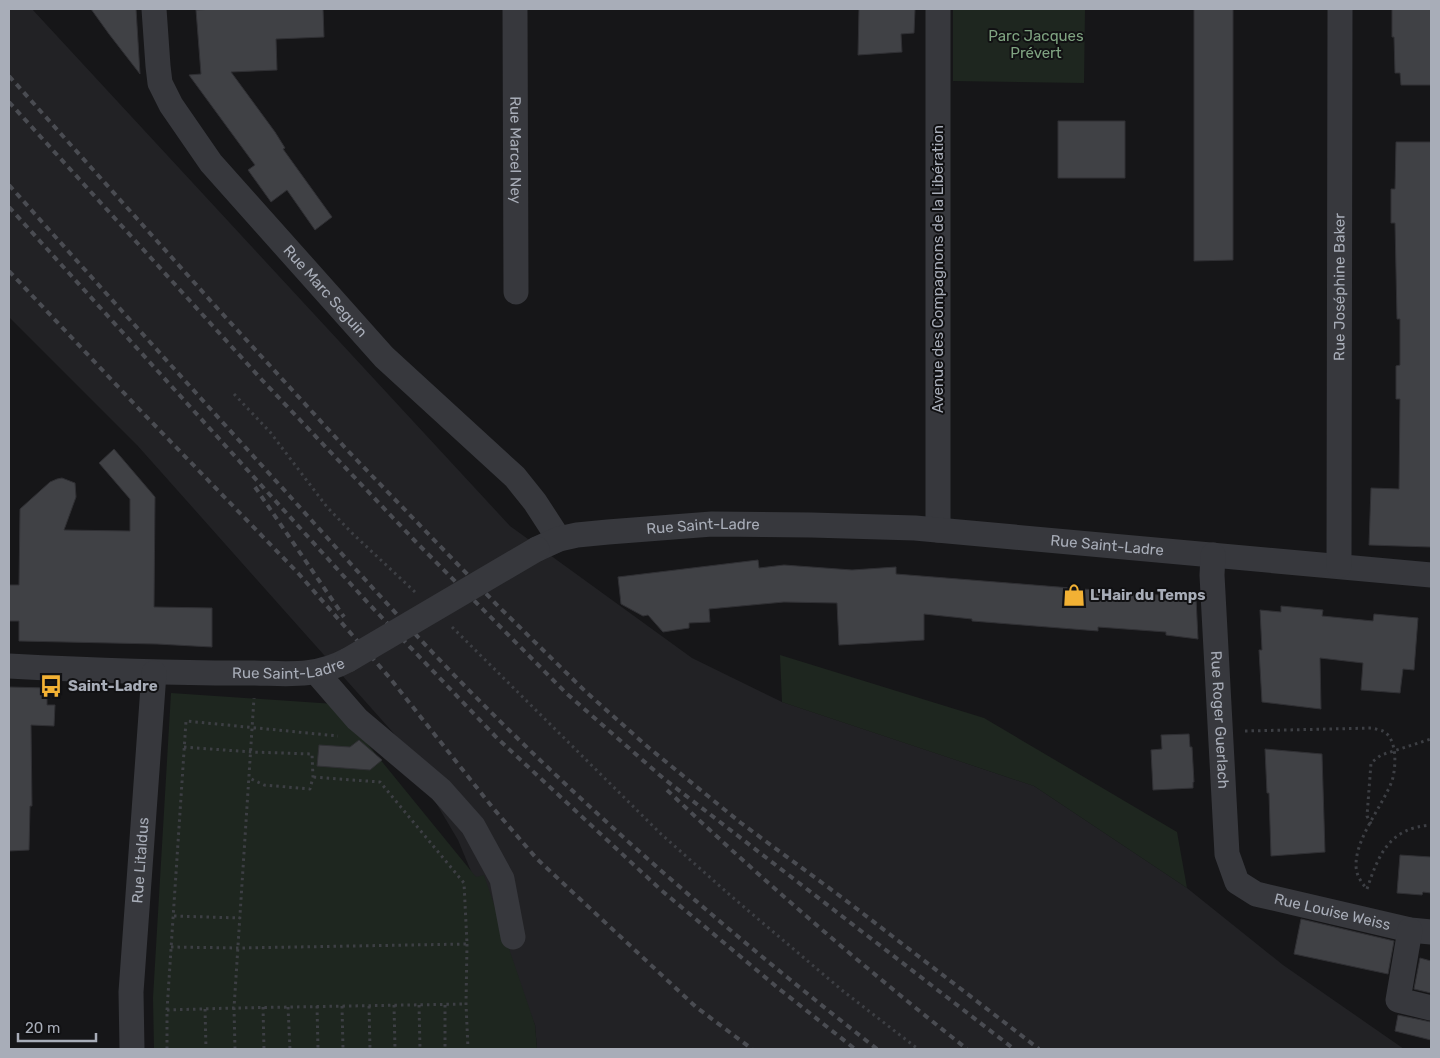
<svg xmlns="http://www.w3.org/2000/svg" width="1440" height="1058" font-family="Rubik,sans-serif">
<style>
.built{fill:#222225}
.green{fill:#1e261f}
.building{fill:#404145;stroke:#303034}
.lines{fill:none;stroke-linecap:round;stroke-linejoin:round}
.path{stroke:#3d3f44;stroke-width:3;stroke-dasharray:2.5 4;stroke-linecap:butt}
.minor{stroke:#37383d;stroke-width:25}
.rail{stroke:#4a4c52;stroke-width:4;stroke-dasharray:6 5;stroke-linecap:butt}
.minor-bridge{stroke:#37383d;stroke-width:25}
.labels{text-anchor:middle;stroke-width:4;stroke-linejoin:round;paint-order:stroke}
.park-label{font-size:15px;fill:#7fa381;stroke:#111113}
.street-label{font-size:15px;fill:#a8adb8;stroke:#111113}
.poi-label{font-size:15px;font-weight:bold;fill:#a8adb8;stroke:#111113;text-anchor:start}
</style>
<rect width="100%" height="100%" fill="#161618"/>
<path class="built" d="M 9,9 L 32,9 L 510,526 L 692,658 L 782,702 L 1034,786 L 1187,888 L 1283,965 L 1404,1049 L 537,1049 L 535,1025 L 458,840 L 397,737 L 137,445 L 9,317 Z"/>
<path class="green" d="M 953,9 L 1085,9 L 1084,83 L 953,81 Z
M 780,655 L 984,718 L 1177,832 L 1187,888 L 1034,786 L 782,702 Z
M 171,693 L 335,704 L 476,877 L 484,875 L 535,1025 L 537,1049 L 154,1049 L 153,998 Z"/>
<path class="building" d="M 91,9 L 136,9 L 140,74 L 109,34 Z
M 214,9 L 323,9 L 324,37 L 276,39 L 277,70 L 231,72 L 275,132 L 285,148 L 283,149 L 332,217 L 315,230 L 287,190 L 271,202 L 248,170 L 255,165 L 189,75 L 201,74 L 196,10 Z
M 859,9 L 915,9 L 914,33 L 901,34 L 902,52 L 858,55 Z
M 1194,9 L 1233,9 L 1233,260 L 1194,261 Z
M 1392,9 L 1431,9 L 1431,85 L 1401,85 L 1400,73 L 1395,73 L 1394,37 L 1392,37 Z
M 1058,121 L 1125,121 L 1125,178 L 1058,178 Z
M 1396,142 L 1431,142 L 1431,547 L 1369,545 L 1371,488 L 1399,489 L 1400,399 L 1396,399 L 1396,366 L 1400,365 L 1400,319 L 1397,319 L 1395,223 L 1391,223 L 1391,189 L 1395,189 Z
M 114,449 L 155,497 L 154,607 L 212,608 L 212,647 L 157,644 L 19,641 L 19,621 L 9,621 L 9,585 L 19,585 L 20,509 L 50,482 L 57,479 L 62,478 L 75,483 L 76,497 L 64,530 L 130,531 L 130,499 L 99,463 Z
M 758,560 L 759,568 L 784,565 L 852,570 L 896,567 L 896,574 L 1196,598 L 1198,639 L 1166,635 L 1166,632 L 1098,627 L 1098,631 L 972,621 L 972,619 L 924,614 L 924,640 L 839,645 L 837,603 L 784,602 L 709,609 L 710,622 L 689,623 L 689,628 L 663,632 L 648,615 L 643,616 L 621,604 L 618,577 Z
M 1281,606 L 1323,610 L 1322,616 L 1373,621 L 1374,614 L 1418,618 L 1414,670 L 1403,669 L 1400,693 L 1361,690 L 1363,663 L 1320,658 L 1321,709 L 1262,702 L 1259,650 L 1262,650 L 1260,610 L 1281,612 Z
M 9,687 L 47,688 L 47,705 L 55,705 L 54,726 L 31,725 L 32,806 L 30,806 L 29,850 L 9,851 Z
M 1189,734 L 1190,747 L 1192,747 L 1194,782 L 1193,782 L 1193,788 L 1153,790 L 1151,750 L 1162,749 L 1161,735 Z
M 359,740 L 382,760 L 370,770 L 317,766 L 319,745 L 350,747 Z
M 1265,749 L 1322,754 L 1325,852 L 1271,856 L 1269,793 L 1267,793 Z
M 1400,855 L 1431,857 L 1431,893 L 1423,892 L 1422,895 L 1397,893 Z
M 1301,919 L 1394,941 L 1388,974 L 1294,954 Z
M 1420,958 L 1431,961 L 1431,993 L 1414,989 Z
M 1398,1015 L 1431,1022 L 1431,1040 L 1395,1031 Z"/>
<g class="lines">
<path class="path" d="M 234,394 L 270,432 L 327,507 L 353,534 L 415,592
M 452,627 L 661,834 L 731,896 L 843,991 L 918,1049
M 1245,731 L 1372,728 C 1376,729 1380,730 1383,731 C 1398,739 1396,768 1392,781 C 1382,807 1356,837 1356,865 C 1356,875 1361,882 1367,889
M 184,747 L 251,752 L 312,754 L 313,777 L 310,789 L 264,785 L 249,778
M 1371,824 L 1367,816 L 1371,763 L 1381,755 L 1431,739
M 1367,889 C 1379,853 1390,828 1431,825
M 174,916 L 240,918
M 467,944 L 466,1004 L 468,1049
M 171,947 L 238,948 L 467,944 L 464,883 L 380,782 L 313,777
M 394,1005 L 395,1049
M 419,1005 L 420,1049
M 445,1005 L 445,1049
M 317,1006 L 318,1049
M 342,1006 L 343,1049
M 369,1006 L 370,1049
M 263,1007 L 264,1049
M 288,1007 L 290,1049
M 205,1009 L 206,1049
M 167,1010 L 234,1008 L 466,1004
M 167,1049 L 167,1010 L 186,721 L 338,736
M 235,1049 L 234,1008 L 254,698"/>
<g class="minor">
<path id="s1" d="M 154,9 L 158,66 L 160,83 L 171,105 L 211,163 L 384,357 L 515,477 L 535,502 L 559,539"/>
<path id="s2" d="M 515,9 L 516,292"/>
<path d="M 938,530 L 938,9"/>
<path id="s3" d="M 537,549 L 559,539 L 577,535 L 608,532 L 712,524 L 811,525 L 915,528 L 1431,575"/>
<path id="s4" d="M 1213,555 L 1212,575 L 1227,854 L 1237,882 L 1256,894 L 1410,930 L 1431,932"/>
<path id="s5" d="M 1339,566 L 1340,9"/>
<path id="s6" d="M 9,666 C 86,670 163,673 240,673 C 280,672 311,680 348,660"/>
<path d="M 317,673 L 357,719 L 441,790 L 473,826 L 502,879 L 513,937"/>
<path d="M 1410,930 L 1398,1000 L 1431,1008"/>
<path id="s7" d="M 132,1049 L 131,992 L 154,673"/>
</g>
<path class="rail" d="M 9,76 L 218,309 L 349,452 L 498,606 L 586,692 L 649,748 L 741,823 L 844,899 L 1039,1049
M 9,102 L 262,380 L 416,542 L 566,693 L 663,778 L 1014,1049
M 9,185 C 101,288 193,390 286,492 C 342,554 398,617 457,678 C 588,812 730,934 877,1049
M 9,207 L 368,603 L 497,738 L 661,890 L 778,988 L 855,1049
M 9,271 L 139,409 L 298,573 L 389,677 L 493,808 L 537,859 L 696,1007 L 752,1049
M 255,487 L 344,617
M 667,790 C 763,881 863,967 967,1049"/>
<path class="minor-bridge" d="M 348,660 L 537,549"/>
</g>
<defs>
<symbol id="shop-bare" viewBox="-9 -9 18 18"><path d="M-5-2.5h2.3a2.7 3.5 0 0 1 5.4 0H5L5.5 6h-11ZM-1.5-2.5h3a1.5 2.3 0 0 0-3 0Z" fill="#f2b134" stroke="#111113" stroke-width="2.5" paint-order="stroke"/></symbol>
<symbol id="bus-bare" viewBox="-9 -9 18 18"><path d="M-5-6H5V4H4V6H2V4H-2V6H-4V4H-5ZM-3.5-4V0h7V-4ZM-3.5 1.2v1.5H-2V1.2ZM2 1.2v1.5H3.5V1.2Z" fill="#f2b134" stroke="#111113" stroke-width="2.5" paint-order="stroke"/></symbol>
</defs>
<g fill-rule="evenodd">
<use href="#shop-bare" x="1058" y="579" width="32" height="32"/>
<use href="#bus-bare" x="35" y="670" width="32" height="32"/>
</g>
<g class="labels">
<g class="park-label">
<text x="1036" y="41">Parc Jacques<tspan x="1036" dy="17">Prévert</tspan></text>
</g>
<g class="street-label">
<text dy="5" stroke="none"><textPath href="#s2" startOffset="141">Rue Marcel Ney</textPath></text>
<text transform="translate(938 269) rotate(-90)" y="5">Avenue des Compagnons de la Libération</text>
<text dy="5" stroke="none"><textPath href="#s5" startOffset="279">Rue Joséphine Baker</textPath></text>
<text dy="5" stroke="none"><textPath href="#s1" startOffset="341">Rue Marc Seguin</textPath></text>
<text dy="5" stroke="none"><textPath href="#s3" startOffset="169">Rue Saint-Ladre</textPath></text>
<text dy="5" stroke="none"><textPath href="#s3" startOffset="574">Rue Saint-Ladre</textPath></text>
<text dy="5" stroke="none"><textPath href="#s6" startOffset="280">Rue Saint-Ladre</textPath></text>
<text dy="5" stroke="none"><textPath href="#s4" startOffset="165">Rue Roger Guerlach</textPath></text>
<text dy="5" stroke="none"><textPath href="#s7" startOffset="189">Rue Litaldus</textPath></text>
<text dy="5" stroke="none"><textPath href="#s4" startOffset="430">Rue Louise Weiss</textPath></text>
</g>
<g class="poi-label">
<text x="1090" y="600">L'Hair du Temps</text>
<text x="68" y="691">Saint-Ladre</text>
</g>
</g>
<rect width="1440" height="1058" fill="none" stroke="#a8adb8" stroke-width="20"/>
<path d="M18 1033v8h78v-8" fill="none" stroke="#a8adb8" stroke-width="2.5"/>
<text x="25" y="1033" font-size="15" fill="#a8adb8" stroke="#111113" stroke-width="4" paint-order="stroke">20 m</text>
</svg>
